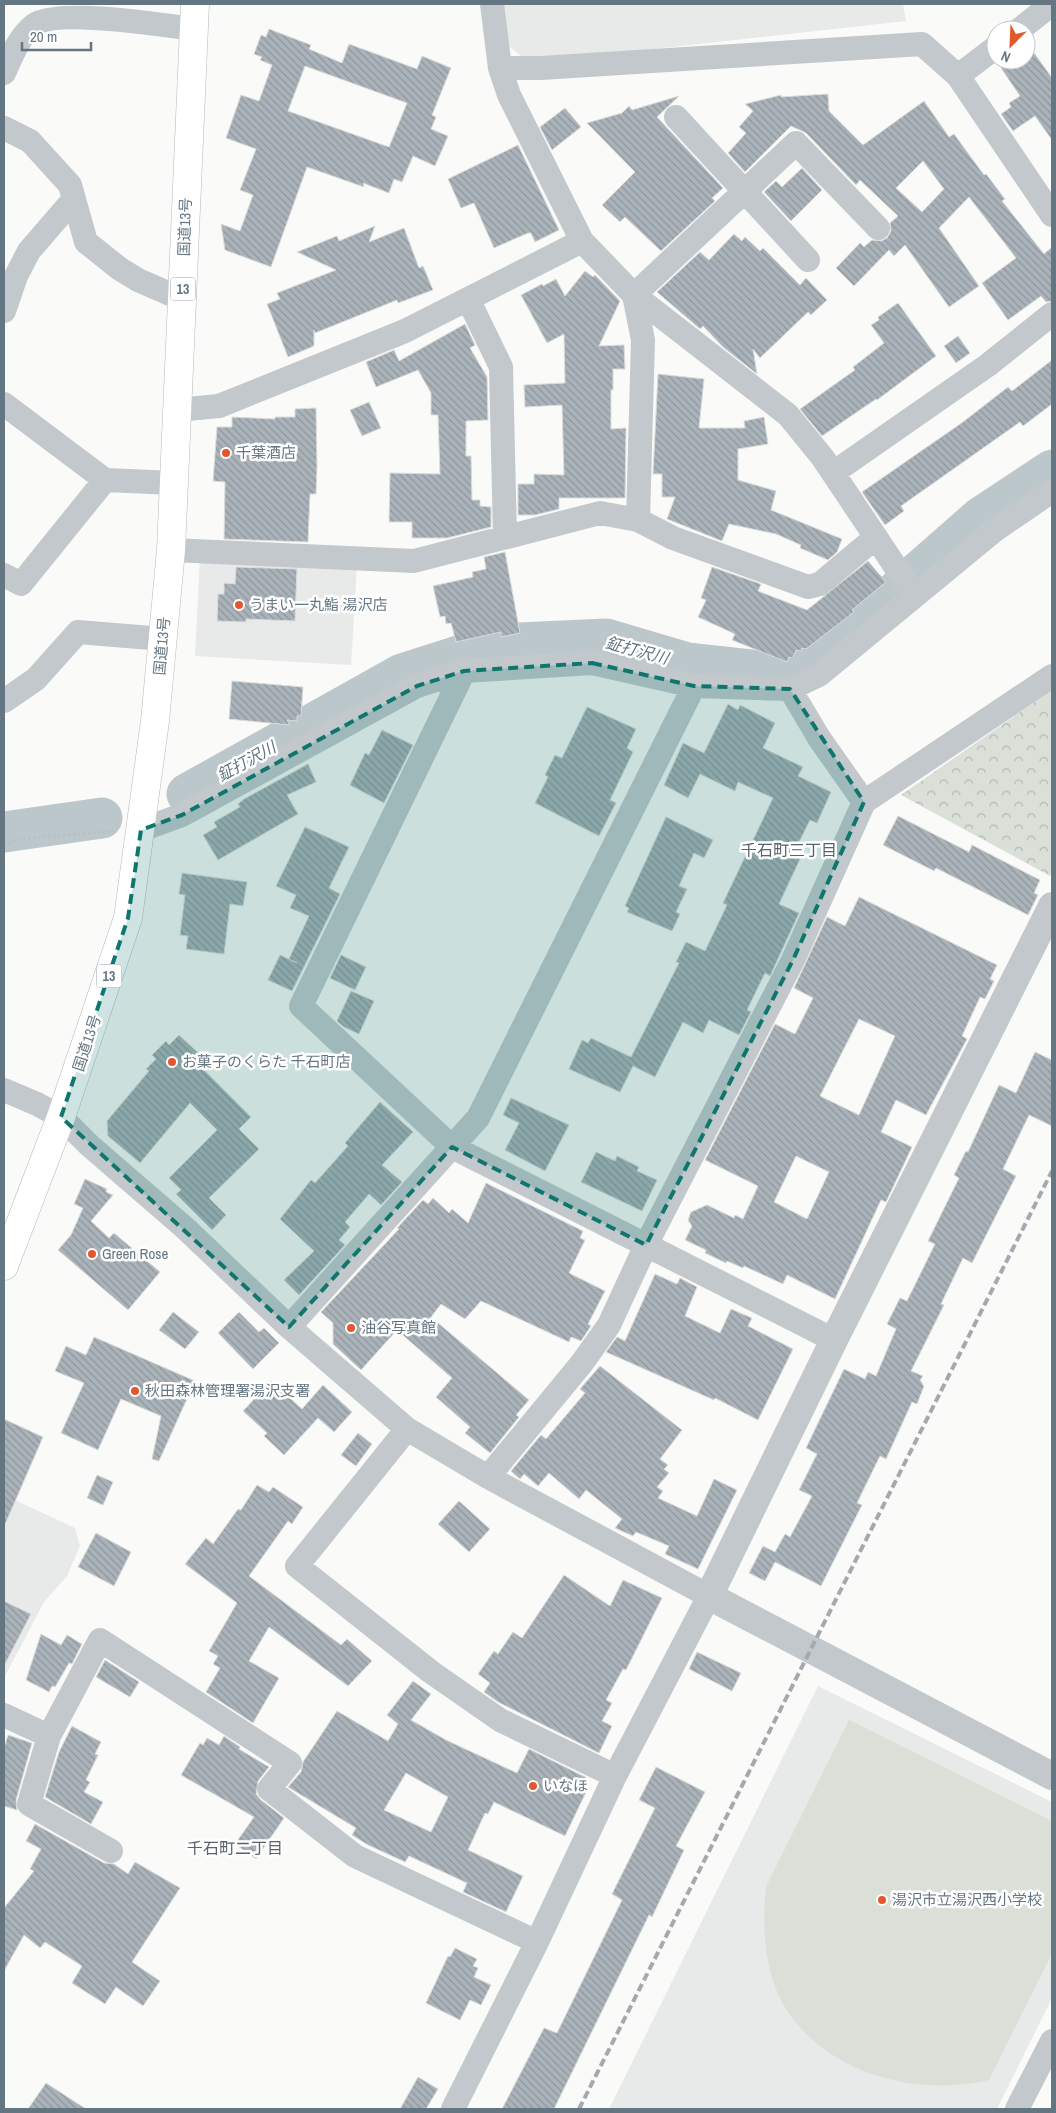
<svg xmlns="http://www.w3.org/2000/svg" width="1056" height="2113" font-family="'Archivo Narrow','Noto Sans JP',sans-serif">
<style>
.built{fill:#e8e9e9}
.park{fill:url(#park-crowns)}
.garden{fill:#dadfd7}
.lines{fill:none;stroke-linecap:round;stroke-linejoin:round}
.river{stroke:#bbc7cb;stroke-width:41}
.building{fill:url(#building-back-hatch);stroke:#dcdcda;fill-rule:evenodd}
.trunk-casing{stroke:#b4b9bd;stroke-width:29}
.path{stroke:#bbbfc2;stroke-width:3;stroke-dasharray:2.5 2.5;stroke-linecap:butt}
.minor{stroke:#c3c8cc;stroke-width:24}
.tertiary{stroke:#c3c8cc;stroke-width:28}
.trunk{stroke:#fff;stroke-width:28}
.rail{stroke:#a2aab0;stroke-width:4;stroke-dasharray:8 4;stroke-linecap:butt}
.marked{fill:#0f766e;fill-opacity:0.2;stroke:#0f766e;stroke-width:4;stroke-dasharray:10 6;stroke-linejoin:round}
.poi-dot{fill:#e4572e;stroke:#fff;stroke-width:2}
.labels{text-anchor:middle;stroke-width:5;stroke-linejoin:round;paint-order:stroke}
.shield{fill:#fff;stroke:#939fa8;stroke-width:1}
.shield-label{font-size:14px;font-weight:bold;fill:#657683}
.street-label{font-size:15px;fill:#657683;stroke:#fff}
.poi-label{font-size:15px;fill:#657683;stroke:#fff;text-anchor:start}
.water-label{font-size:16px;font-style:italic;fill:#60757c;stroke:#fff}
.neighbourhood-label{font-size:16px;fill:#57646e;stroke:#fff}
</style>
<defs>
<pattern id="park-crowns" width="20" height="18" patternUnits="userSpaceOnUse" patternTransform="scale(1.25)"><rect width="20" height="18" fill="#dadfd7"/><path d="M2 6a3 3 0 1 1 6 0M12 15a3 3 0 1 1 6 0" fill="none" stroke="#b4b9b4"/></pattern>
<pattern id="building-back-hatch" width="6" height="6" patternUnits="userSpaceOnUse" patternTransform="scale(1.25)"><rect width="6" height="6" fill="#aab3b9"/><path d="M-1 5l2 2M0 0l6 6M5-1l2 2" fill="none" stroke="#8e969c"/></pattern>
</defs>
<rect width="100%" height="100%" fill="#fafaf8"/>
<path class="built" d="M 503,4 L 903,4 L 906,21 L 529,63 L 509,46 Z
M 200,557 L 357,566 L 351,665 L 195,656 Z
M 4,1495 L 75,1528 L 80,1546 L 67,1576 L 44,1602 L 4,1678 Z
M 818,1686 L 1052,1802 L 1052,1998 L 997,2109 L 609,2109 Z"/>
<path class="park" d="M 1052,690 L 1052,872 L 1050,876 L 901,795 Z"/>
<path class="garden" d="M 849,1720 L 1052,1821 L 1052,1953 L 989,2080 C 917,2097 829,2075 786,2009 C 764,1974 762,1927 766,1887 Z"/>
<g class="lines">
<path class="river" d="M 187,794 L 402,674 L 496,644 L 606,639 L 687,663 L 780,673 L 818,660 L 981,517 L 1052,470
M 4,832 L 102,818"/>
</g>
<path class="building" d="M 269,29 L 311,45 L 309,49 L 342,63 L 349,44 L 417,69 L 422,56 L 451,68 L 432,115 L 436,117 L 431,129 L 448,136 L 435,166 L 413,156 L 402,182 L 394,179 L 389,193 L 363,183 L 364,187 L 307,167 L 271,267 L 225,250 L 221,224 L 240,231 L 253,195 L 240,190 L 256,149 L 226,138 L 241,95 L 259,101 L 272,65 L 260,60 L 262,57 L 254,54 L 261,35 L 266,37 ZM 305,66 L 407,103 L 389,147 L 288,111 Z
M 1032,50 L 1052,78 L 1052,140 L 1035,116 L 1013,131 L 1001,114 L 1011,107 L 1009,103 L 1020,96 L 1001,68 L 1012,60 L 1026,60 L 1026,54 Z
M 828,94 L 829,111 L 863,145 L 924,101 L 949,137 L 954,134 L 984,175 L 986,174 L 1005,199 L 1002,201 L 1044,254 L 1052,247 L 1052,301 L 1046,302 L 1041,296 L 1008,320 L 982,283 L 1016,258 L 969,197 L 939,228 L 979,286 L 949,307 L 905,245 L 894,256 L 889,250 L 854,286 L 836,268 L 860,243 L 864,247 L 872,240 L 881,241 L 887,238 L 891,231 L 890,223 L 898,216 L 860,180 L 856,185 L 806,133 L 791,126 L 745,172 L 728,153 L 746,133 L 739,127 L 753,111 L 745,104 L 781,95 L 781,97 ZM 923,161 L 944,189 L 922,212 L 896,188 Z
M 679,96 L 657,117 L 723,188 L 712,198 L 715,201 L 661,251 L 625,217 L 620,222 L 602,205 L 635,172 L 587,123 L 622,113 L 629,106 L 632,110 Z
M 565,108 L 581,127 L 552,150 L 540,127 Z
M 518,145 L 559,230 L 535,242 L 531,233 L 528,233 L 494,248 L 474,203 L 461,208 L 448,179 Z
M 802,168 L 822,190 L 791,221 L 764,192 L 776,181 L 782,187 Z
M 375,226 L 369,242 L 404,228 L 419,268 L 423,266 L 433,290 L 398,303 L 397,300 L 315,333 L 314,330 L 314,346 L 288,357 L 267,304 L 280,299 L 277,293 L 336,270 L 297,252 L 337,236 L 339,241 Z
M 734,234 L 742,241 L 745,237 L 760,251 L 763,248 L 800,285 L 806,278 L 827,300 L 811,315 L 808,312 L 760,358 L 753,349 L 757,374 L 723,347 L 703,326 L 700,329 L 657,292 L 700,252 L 709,260 Z
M 585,271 L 593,277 L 595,275 L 620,301 L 599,346 L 624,345 L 625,369 L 613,369 L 613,390 L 611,390 L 611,429 L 626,428 L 625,498 L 559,498 L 559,509 L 535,515 L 518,515 L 518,484 L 534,484 L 534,474 L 564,475 L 562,405 L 525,407 L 524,385 L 565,383 L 564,334 L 547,343 L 521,295 L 542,284 L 543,286 L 556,279 L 565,296 Z
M 898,303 L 936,356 L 877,400 L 876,399 L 822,436 L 800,409 L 855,370 L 853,367 L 884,343 L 871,325 L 879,320 L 878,317 Z
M 465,324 L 475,345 L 470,348 L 487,377 L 488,420 L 466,421 L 466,456 L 471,456 L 472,500 L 480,500 L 480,506 L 491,507 L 491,527 L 447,538 L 412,538 L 412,522 L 389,522 L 390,473 L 440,474 L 438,415 L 431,415 L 431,393 L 418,370 L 376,387 L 366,362 L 394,350 L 399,361 Z
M 958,336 L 970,353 L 956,363 L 944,346 Z
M 1052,360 L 1052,404 L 1023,426 L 1020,422 L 901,506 L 904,511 L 885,525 L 862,492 L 963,422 L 1008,387 L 1012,391 Z
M 658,374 L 704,379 L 699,428 L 745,428 L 744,421 L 764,417 L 768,444 L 738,449 L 738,480 L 776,491 L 771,510 L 842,539 L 837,552 L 828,560 L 800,548 L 801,545 L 776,534 L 729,524 L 722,541 L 667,519 L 675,497 L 662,497 L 662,474 L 653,474 Z
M 369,402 L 381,428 L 362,436 L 350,410 Z
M 316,408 L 317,467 L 316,494 L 310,494 L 308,542 L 224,539 L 225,482 L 213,481 L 217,427 L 232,427 L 232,417 L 275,419 L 275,417 L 295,417 L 295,409 Z
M 505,552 L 520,633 L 501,637 L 501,632 L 456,642 L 451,623 L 446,624 L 445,616 L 440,617 L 433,586 L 473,577 L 472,572 L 486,569 L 484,557 Z
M 868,561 L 886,582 L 852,610 L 854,612 L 806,649 L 802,648 L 801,651 L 796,650 L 793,658 L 789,657 L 787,662 L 732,640 L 735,634 L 698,617 L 706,600 L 701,598 L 712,567 L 761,584 L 758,591 L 807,610 Z
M 236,567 L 297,569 L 295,621 L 246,619 L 246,622 L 217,621 L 218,594 L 224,594 L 224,583 L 235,584 Z
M 232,681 L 303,687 L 301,716 L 297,716 L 297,721 L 287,720 L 290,725 L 229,719 Z
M 728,704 L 738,710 L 740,705 L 775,723 L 763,748 L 803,767 L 798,776 L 831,792 L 817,823 L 810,820 L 792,856 L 800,859 L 779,904 L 799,913 L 770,976 L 765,973 L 747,1010 L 751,1012 L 739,1035 L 709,1020 L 703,1033 L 683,1022 L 655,1077 L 633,1066 L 620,1092 L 569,1069 L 582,1040 L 588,1043 L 591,1038 L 631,1057 L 679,963 L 676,962 L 686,942 L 705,951 L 727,905 L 723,903 L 773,798 L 738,782 L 735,791 L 700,774 L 688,798 L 664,785 L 683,743 L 704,753 Z
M 587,707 L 636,729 L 627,748 L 633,752 L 610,800 L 616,803 L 599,836 L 535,803 L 548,777 L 545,775 L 555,755 L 562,758 Z
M 382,730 L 413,745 L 384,803 L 350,785 L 365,753 L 369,755 Z
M 308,764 L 316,782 L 287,795 L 298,814 L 218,860 L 203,835 L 217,827 L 214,822 L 240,807 L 238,804 L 244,799 Z
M 898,816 L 969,852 L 972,845 L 1040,880 L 1034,893 L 1038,895 L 1028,915 L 936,868 L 934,871 L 883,845 Z
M 666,817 L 713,840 L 704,858 L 694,853 L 679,886 L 687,889 L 676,912 L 680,914 L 672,931 L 627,912 L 629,908 L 625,906 Z
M 305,827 L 349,847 L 329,888 L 340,894 L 292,991 L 268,980 L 280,955 L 297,963 L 289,959 L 309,916 L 290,908 L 296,895 L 276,886 Z
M 182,873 L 247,882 L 243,906 L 230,904 L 224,954 L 186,949 L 188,936 L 180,935 L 185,895 L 179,894 Z
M 859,897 L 997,965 L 990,979 L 994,981 L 985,999 L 980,997 L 962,1036 L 967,1039 L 926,1115 L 896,1100 L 881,1132 L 912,1147 L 886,1202 L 881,1200 L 835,1299 L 787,1275 L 783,1284 L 744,1266 L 743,1268 L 727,1261 L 726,1263 L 705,1253 L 706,1250 L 685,1240 L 692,1226 L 688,1220 L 691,1212 L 707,1205 L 734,1218 L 735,1215 L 743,1219 L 758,1186 L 705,1160 L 775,1024 L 795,1034 L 813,998 L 794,988 L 827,917 L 845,926 ZM 859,1019 L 895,1036 L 859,1115 L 820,1096 ZM 796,1156 L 829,1172 L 807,1219 L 774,1202 Z
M 341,955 L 366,967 L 355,990 L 330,978 Z
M 351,991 L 374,1001 L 359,1034 L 344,1027 L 337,1021 Z
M 179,1035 L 209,1063 L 203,1069 L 251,1117 L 239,1129 L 259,1149 L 209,1198 L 226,1215 L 212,1230 L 176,1194 L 181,1190 L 169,1178 L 217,1130 L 190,1103 L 140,1163 L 108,1136 L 107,1121 L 149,1071 L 146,1069 L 156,1059 L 152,1055 L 166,1041 L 169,1045 Z
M 1035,1052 L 1052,1060 L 1052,1126 L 1029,1115 L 1003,1169 L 1016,1176 L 972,1263 L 963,1258 L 941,1304 L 944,1305 L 911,1371 L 923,1376 L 920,1380 L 924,1386 L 917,1404 L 912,1402 L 886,1459 L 880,1456 L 857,1503 L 862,1505 L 821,1586 L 775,1562 L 765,1581 L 749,1573 L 763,1546 L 775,1552 L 785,1534 L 790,1537 L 812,1496 L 799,1490 L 817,1454 L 806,1448 L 844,1369 L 865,1379 L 868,1372 L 876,1376 L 896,1329 L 887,1324 L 900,1298 L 907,1301 L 935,1244 L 928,1241 L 959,1178 L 954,1175 L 966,1151 L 968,1152 L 999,1085 L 1016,1093 Z
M 511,1098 L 569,1125 L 545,1171 L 505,1150 L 519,1123 L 503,1115 Z
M 380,1102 L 413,1132 L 382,1165 L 402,1182 L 381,1205 L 369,1194 L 345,1222 L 350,1227 L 339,1240 L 345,1245 L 299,1295 L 284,1280 L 314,1251 L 280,1219 L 311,1180 L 315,1183 L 348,1146 L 345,1143 Z
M 596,1152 L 615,1161 L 617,1156 L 639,1167 L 637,1171 L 657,1180 L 642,1211 L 581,1182 Z
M 85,1179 L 107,1189 L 106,1192 L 113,1195 L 91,1221 L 109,1238 L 114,1233 L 160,1272 L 128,1310 L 58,1250 L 71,1235 L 83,1208 L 74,1204 Z
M 486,1183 L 583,1231 L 580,1238 L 585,1240 L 569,1273 L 605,1291 L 588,1324 L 591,1326 L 581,1341 L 571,1337 L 569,1342 L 481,1301 L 465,1319 L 441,1304 L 431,1317 L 529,1400 L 516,1415 L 519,1417 L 490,1453 L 465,1433 L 470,1427 L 436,1397 L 452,1378 L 397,1330 L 361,1370 L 333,1344 L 333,1323 L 321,1312 L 399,1229 L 397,1228 L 423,1200 L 428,1204 L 433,1198 L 449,1213 L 452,1209 L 468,1223 Z
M 655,1274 L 677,1284 L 680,1278 L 697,1287 L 685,1316 L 720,1333 L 731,1309 L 752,1318 L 748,1326 L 793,1349 L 758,1420 L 715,1398 L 714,1400 L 606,1352 L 617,1337 L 625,1341 Z
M 173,1312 L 199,1332 L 185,1349 L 159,1330 Z
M 239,1312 L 259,1332 L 264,1328 L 279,1343 L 253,1369 L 218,1333 Z
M 94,1337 L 195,1381 L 159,1461 L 152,1459 L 161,1416 L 121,1399 L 98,1450 L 61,1433 L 84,1383 L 55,1371 L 66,1346 L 86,1355 Z
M 600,1366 L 682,1430 L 660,1459 L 668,1465 L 664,1469 L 669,1473 L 657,1487 L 663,1491 L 658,1498 L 697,1516 L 714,1479 L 737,1490 L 698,1569 L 665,1554 L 669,1546 L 636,1532 L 633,1536 L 615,1528 L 622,1519 L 586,1490 L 579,1499 L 549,1473 L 538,1486 L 524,1474 L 520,1479 L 511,1471 L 541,1435 L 546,1439 L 585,1393 L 580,1389 Z
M 271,1381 L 302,1409 L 323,1385 L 352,1412 L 334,1432 L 318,1418 L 284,1455 L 264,1436 L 267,1433 L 243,1411 Z
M 4,1419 L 43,1437 L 4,1527 Z
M 358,1433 L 372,1444 L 356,1466 L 341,1455 Z
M 97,1475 L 113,1482 L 103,1505 L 87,1498 Z
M 257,1485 L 269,1492 L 273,1487 L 303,1507 L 292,1524 L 288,1521 L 249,1576 L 341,1645 L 347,1639 L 372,1661 L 348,1686 L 269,1627 L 249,1661 L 279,1678 L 253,1723 L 206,1692 L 220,1668 L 213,1664 L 218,1656 L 209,1651 L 237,1603 L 185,1564 L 206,1538 L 213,1544 L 238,1509 L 241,1510 Z
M 459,1501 L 490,1529 L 469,1552 L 438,1524 Z
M 96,1533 L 131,1552 L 114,1586 L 78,1567 Z
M 564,1575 L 610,1606 L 623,1580 L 662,1598 L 626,1670 L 623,1669 L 606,1700 L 612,1703 L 602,1721 L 612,1726 L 599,1753 L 498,1702 L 484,1692 L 490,1683 L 478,1674 L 494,1651 L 498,1654 L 513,1632 L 522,1638 Z
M 4,1601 L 31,1614 L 4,1666 Z
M 41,1634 L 61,1645 L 67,1635 L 82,1644 L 72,1664 L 69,1663 L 55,1687 L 52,1686 L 49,1692 L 26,1680 Z
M 697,1652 L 741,1673 L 732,1691 L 689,1669 Z
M 105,1660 L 139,1682 L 130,1697 L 96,1677 Z
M 413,1681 L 431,1694 L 411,1720 L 446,1740 L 517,1773 L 529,1749 L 587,1778 L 583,1786 L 588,1788 L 565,1836 L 494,1802 L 488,1814 L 485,1813 L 468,1850 L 523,1876 L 506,1912 L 463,1892 L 467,1883 L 409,1856 L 405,1862 L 368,1845 L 352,1835 L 356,1828 L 288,1787 L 301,1772 L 303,1762 L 337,1711 L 388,1741 L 398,1724 L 387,1715 ZM 406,1773 L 448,1797 L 431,1832 L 384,1810 Z
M 72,1726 L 101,1742 L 95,1754 L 98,1755 L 86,1780 L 90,1782 L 84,1792 L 103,1802 L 91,1824 L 45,1797 L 59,1752 Z
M 8,1735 L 32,1743 L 16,1800 L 17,1810 L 4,1806 L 4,1748 Z
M 224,1736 L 240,1747 L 239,1749 L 269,1767 L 258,1781 L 256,1794 L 261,1800 L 284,1818 L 256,1859 L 235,1844 L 254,1817 L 181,1775 L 200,1743 L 203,1745 L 207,1738 L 219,1745 Z
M 656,1767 L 705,1792 L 676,1846 L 684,1850 L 652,1917 L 649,1915 L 554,2109 L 502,2109 L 544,2028 L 557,2033 L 622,1900 L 612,1894 L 655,1808 L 639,1800 Z
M 35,1824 L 104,1863 L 114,1864 L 128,1874 L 135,1862 L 180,1888 L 132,1962 L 160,1981 L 143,2006 L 116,1987 L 105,2004 L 72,1983 L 82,1966 L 45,1942 L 40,1948 L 24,1935 L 4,1971 L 4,1908 L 34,1871 L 30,1869 L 41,1849 L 26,1841 Z
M 455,1948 L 477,1959 L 473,1966 L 478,1968 L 474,1977 L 491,1985 L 481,2005 L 470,2000 L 460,2020 L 426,2003 L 448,1956 L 450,1957 Z
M 418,2077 L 438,2089 L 426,2109 L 400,2109 Z
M 46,2083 L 86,2109 L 28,2109 Z"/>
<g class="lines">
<defs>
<path id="trunk" d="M 4,1266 L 61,1117 L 128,918 L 155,721 L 171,550 L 195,4"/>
</defs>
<use href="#trunk" class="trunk-casing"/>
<path class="path" d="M 4,844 L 21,839 L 114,831"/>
<path class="minor" d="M 1019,30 L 1052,4
M 996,47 L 958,76 L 1052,215
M 500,68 L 541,68 L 922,44 L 958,76
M 4,73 C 12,55 19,37 34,25 C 56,8 163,25 193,29
M 676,117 L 808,260
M 4,128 L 30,141 L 70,185 L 86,242 L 120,269 L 138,280 L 170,294 L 182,296
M 878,228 L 796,143 L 634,295 L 788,415 L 823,458 L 915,596
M 468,299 L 501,367 L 505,537
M 4,311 L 16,276 L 29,251 L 73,200
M 4,404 L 105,480 L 174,483
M 177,410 L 219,406 L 405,331 L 582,241
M 833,473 L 988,365 L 1052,314
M 638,520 L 673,538 L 808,587 L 820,584 L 876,537
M 171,550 L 414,561 L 600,513 L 638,520 L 643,340 L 634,295 L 582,241 L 509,95 L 500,68 L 492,4
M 4,575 L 21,584 L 105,480
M 464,671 L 301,1006 L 452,1147 L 834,1340
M 790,689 L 819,738 L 864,802
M 4,701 L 36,679 L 78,632 L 163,639
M 141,830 L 182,815 L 417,686 L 464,671 L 592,663 L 694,686 L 790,689 L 819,675 L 995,530 L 1052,491
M 4,1090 L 37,1104 L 61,1117 L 89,1145 L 185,1228 L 289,1327 L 407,1429 L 488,1477 L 709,1596 L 615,1776 L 537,1942 L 453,2109
M 289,1327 L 478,1118 L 694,686
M 407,1429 L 297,1566 L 431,1672 L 500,1720 L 615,1776
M 488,1477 L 582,1363 L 609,1325 L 646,1245 L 793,960 L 864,802 L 1052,676
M 4,1715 L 49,1736 L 100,1640 L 290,1763 L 269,1789 L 355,1856 L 537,1942
M 49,1736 L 29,1804 L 111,1851
M 1017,2109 L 1052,2041"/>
<path class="tertiary" d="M 1052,906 L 834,1340 L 709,1596 L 1052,1776"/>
<use href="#trunk" class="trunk"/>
<path class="rail" d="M 579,2109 L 1052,1171"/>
</g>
<path class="marked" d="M 592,663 L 694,686 L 790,689 L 864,802 L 793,960 L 646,1245 L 452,1147 L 289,1327 L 61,1117 L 128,918 L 141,830 L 182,815 L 417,686 L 464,671 Z"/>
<g class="poi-dot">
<circle cx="226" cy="453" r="5"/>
<circle cx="239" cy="605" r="5"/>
<circle cx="172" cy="1062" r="5"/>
<circle cx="92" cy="1254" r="5"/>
<circle cx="351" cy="1328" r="5"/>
<circle cx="135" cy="1391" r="5"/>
<circle cx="533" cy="1786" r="5"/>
<circle cx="882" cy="1900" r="5"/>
</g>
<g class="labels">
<g class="shield">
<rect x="170.5" y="277.5" width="25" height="23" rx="4"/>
<rect x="96.5" y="964.5" width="25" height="23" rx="4"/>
</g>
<g class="shield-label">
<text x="183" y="294">13</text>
<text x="109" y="981">13</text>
</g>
<g class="street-label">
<text transform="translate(185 227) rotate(-88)" y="5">国道13号</text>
<text transform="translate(162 646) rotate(-85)" y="5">国道13号</text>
<text transform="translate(87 1043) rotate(-72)" y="5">国道13号</text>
</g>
<g class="poi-label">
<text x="236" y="458">千葉酒店</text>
<text x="249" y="610">うまい一丸鮨 湯沢店</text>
<text x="182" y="1067">お菓子のくらた 千石町店</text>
<text x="102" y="1259">Green Rose</text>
<text x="361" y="1333">油谷写真館</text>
<text x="145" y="1396">秋田森林管理署湯沢支署</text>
<text x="543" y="1791">いなほ</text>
<text x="892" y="1905">湯沢市立湯沢西小学校</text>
</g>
<g class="water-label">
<text transform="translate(637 650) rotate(15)" y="6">鉦打沢川</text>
<text transform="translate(246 761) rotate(-29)" y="6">鉦打沢川</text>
</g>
<g class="neighbourhood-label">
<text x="789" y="856">千石町三丁目</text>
<text x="235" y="1854">千石町二丁目</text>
</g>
</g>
<rect width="1056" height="2113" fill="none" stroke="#657683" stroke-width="10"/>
<g transform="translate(1011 45) rotate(204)"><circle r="24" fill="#ffffff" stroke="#c1c8cd"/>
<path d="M0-4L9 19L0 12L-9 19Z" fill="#e4572e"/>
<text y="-8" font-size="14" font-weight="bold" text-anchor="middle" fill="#657683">N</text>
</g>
<path d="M22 42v8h69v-8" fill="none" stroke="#657683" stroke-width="2.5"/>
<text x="30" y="42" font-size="15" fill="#657683" stroke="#ffffff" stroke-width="4" paint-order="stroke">20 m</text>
</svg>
